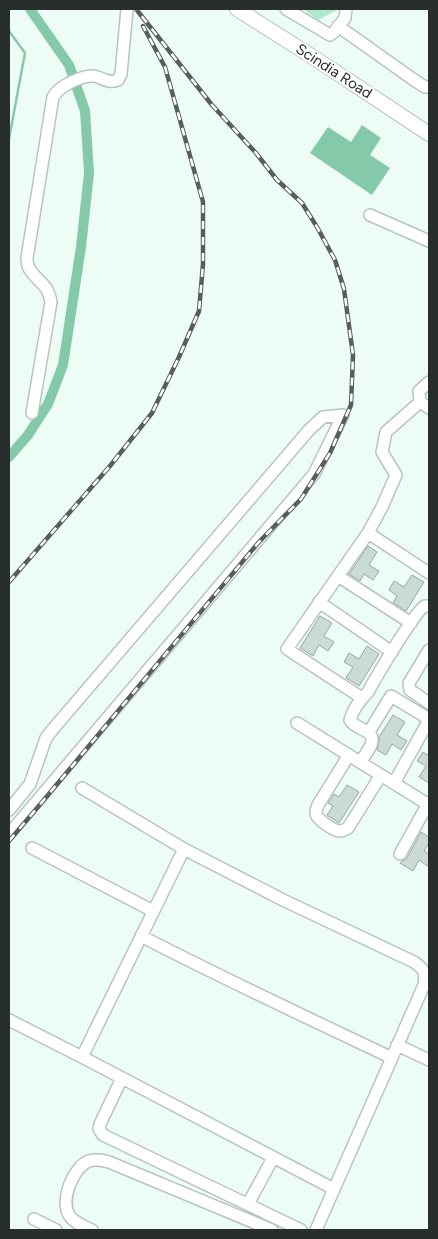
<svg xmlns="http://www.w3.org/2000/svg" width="438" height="1239" font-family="Figtree,sans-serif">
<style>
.green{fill:#afe8cd}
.water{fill:#84c9a9}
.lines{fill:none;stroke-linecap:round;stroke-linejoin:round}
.stream{stroke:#84c9a9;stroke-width:2.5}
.canal{stroke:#84c9a9;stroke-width:10}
.building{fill:#cbdbd3;stroke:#99a9a1}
.minor-casing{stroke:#b6c6be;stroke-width:14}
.major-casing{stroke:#b6c6be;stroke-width:16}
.minor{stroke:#fff;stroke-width:11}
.major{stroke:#fff;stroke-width:14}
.rail-casing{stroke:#575f5b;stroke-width:4.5}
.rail{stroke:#fff;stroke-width:2.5;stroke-dasharray:8;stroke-linecap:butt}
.labels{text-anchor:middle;stroke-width:4;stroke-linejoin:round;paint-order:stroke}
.street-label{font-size:15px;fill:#282e2b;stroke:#fff}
</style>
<rect width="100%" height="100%" fill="#edfdf5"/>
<path class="green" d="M 303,9 L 339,9 L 318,20 Z"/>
<path class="water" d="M 362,125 L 381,138 L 370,155 L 390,168 L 372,195 L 310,153 L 328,127 L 351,142 Z"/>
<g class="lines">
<path class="stream" d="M 9,31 L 25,53 L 9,139"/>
<path class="canal" d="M 9,457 L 28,435 L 48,404 L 63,365 L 81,247 L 89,173 L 85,111 L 69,65 L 30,9"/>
</g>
<path class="building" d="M 368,546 L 377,552 L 369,565 L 379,571 L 373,580 L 364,574 L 360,581 L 349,574 Z
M 412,575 L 424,582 L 406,611 L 393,603 L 397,596 L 389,590 L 394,581 L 404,587 Z
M 320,616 L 332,623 L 324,636 L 334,642 L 328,651 L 319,645 L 313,656 L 300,648 Z
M 367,646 L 379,654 L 359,686 L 346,678 L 353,667 L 344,662 L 349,653 L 359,659 Z
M 393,715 L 405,722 L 397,735 L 407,741 L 401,750 L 392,744 L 386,755 L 377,750 L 379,741 L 379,737 Z
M 423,752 L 429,756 L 429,783 L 419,777 L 426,766 L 417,761 Z
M 347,785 L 359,792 L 339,823 L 327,815 L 333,806 L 328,803 L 334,794 L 339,797 Z
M 421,832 L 429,837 L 429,843 L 424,851 L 429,854 L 429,867 L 419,860 L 413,871 L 400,863 L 407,858 Z"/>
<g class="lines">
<defs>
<path id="minor" d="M 286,9 L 330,35 L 334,32 L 345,18 L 346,9
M 338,26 L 414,80 L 425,87 L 429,87
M 370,215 L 429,241
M 429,382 L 419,391 L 420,402 L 429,408
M 32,413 L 51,302 C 48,284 39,283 30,270 C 28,267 27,262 27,258 L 53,97 C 59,86 82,75 94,76 C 103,78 109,84 118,80 L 121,74 L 127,9
M 368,533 L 382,507 L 396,475 L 382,452 L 386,432 L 420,402
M 338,576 L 411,623
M 319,602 L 392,652
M 429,650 L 409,683 L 410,690 L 429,703
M 362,698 L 287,649 L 368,533 L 429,573
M 297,723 L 429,805
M 369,732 L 391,696 L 429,719
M 349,755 L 318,805 C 317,807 316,812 316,814 C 318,820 334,831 340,831 C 343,831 346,829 348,828 L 381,775
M 360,762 C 364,757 368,751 371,745 C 377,729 355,730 350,720 C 353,709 360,700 368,692 C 375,679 416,609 425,606 C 427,606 428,606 429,606
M 394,783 L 429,720
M 82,788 L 184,849 L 283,900 L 414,962 C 424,969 426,972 424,985 L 316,1230
M 9,810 L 30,784 L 46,738 L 53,729 L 309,430 L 323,417 L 343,415 L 314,474 L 9,834
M 32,848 L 153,911
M 400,854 L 429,802
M 141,936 C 224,979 308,1018 392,1058
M 9,1020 L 82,1057 L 334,1189
M 397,1045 L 429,1060
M 82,1057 L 184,849
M 122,1078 L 100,1124 L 99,1129 L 103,1135 L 301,1230
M 248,1204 L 273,1158
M 34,1219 L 56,1230
M 92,1230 C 84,1226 74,1223 69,1215 C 60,1200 73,1167 89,1161 C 96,1159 102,1160 109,1162 L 272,1230"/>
<path id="major" d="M 237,9 L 316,59 L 429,134"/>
</defs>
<use href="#minor" class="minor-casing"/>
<use href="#major" class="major-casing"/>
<use href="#minor" class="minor"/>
<use href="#major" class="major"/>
<defs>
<path id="rail" d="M 9,582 L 110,466 L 152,413 L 179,357 L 199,311 L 203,264 L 203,202 L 165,67 L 143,26
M 9,841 L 43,801 L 259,542 L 301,499 L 330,453 L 351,405 L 353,355 L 344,289 L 335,260 L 317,227 L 302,203 L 277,180 L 256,153 L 212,105 L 136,9"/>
</defs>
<use href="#rail" class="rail-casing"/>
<use href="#rail" class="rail"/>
</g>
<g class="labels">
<g class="street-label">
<text transform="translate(334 71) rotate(33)" y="5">Scindia Road</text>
</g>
</g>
<rect width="438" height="1239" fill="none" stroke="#282e2b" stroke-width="20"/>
</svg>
